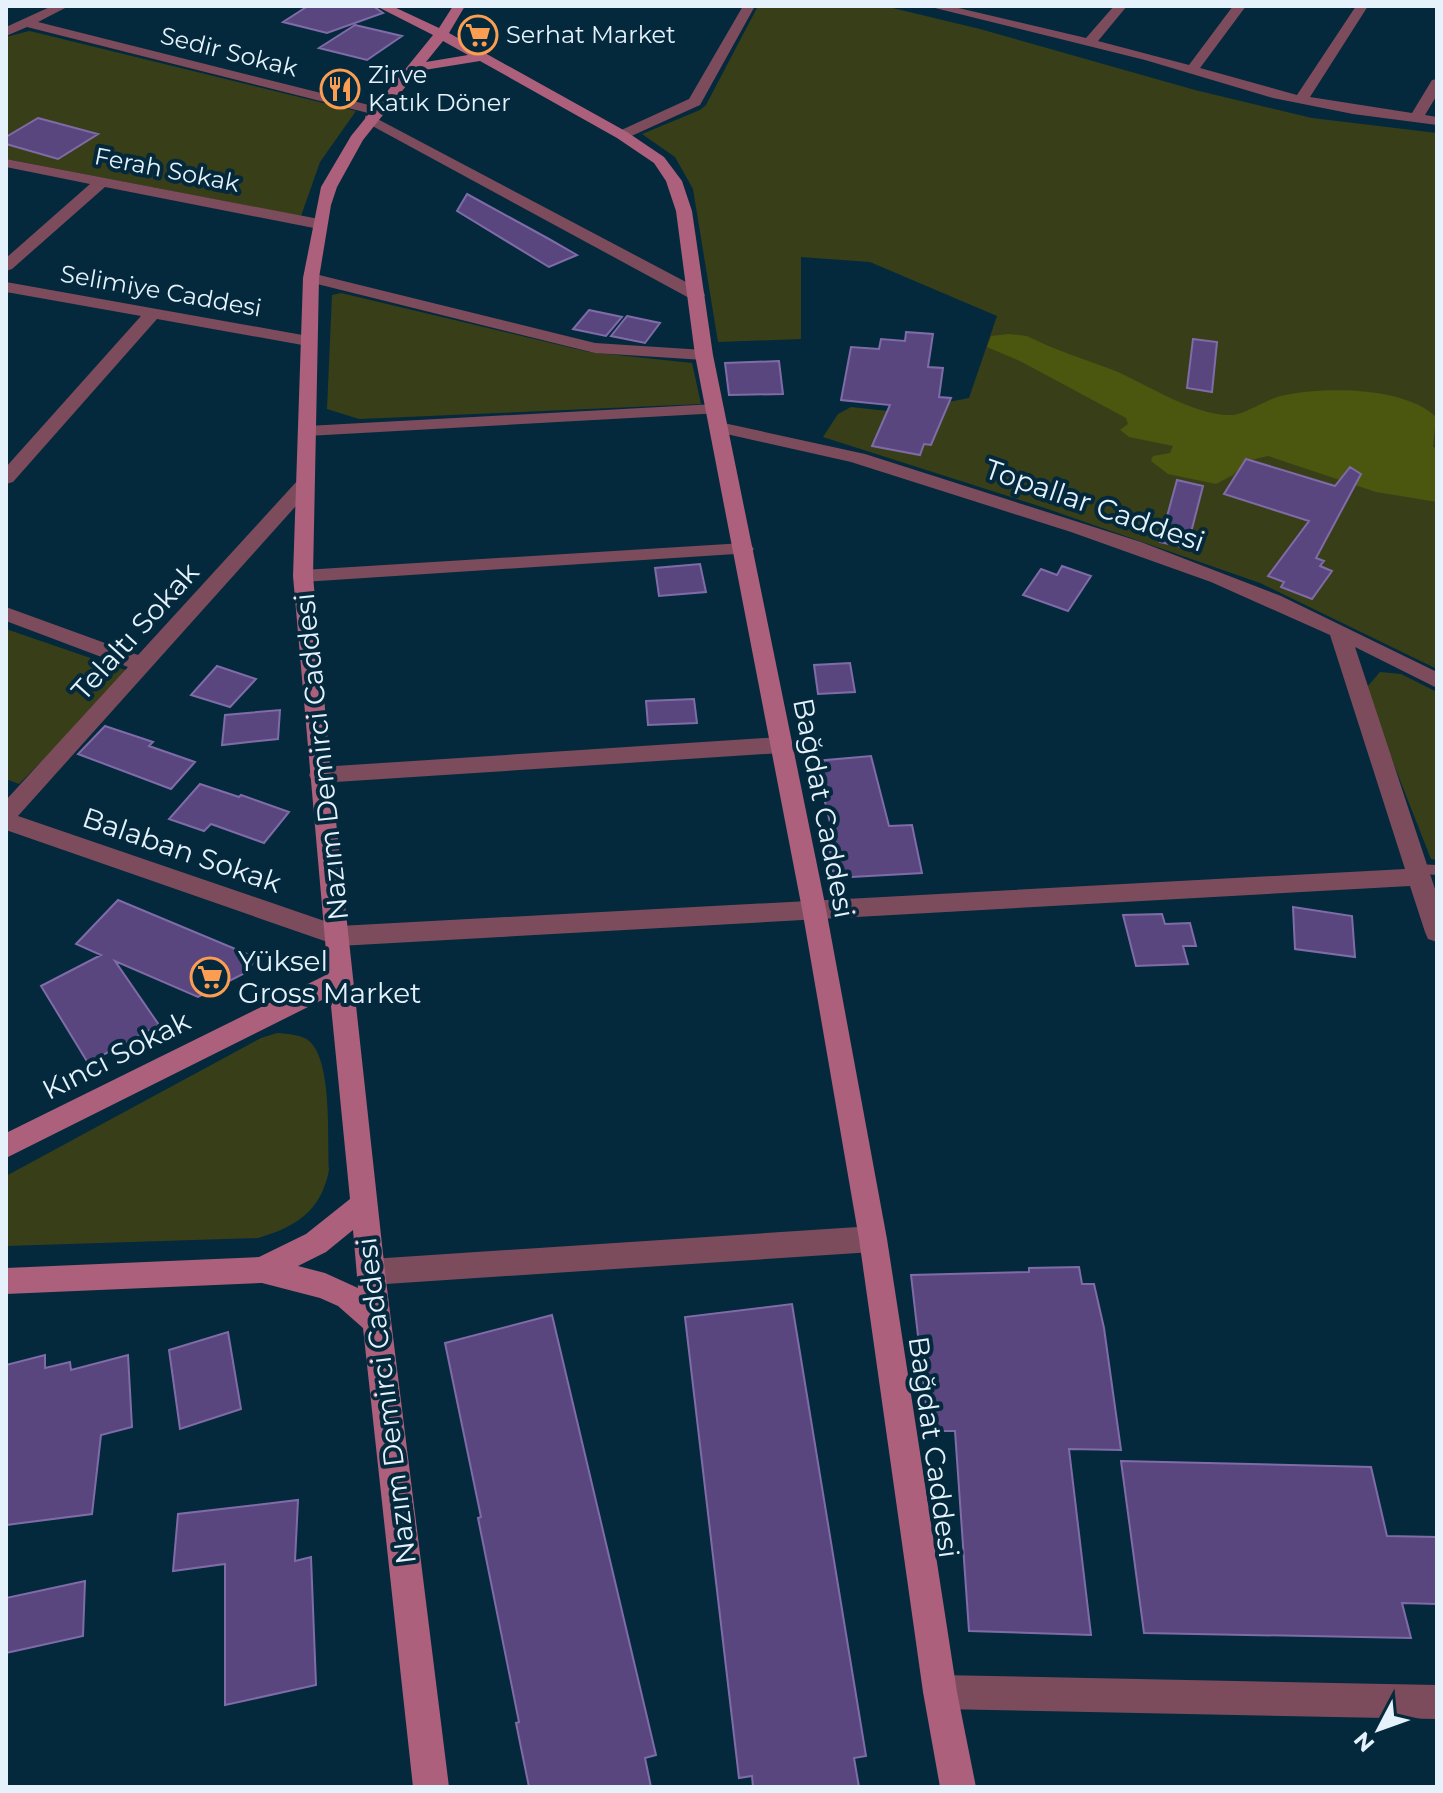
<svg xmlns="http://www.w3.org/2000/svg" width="1443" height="1793" font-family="Montserrat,sans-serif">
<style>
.green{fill:#383f18}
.forest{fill:#4b560e}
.building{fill:#59467f;stroke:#7f6ca7;stroke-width:2}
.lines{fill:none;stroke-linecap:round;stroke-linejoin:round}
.lane{fill:#7c4c5c;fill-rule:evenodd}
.street{fill:#7c4c5c;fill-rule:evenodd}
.secondary{fill:#ac607b;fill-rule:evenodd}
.labels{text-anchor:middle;stroke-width:8;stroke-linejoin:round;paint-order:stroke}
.far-poi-label{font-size:24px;fill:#e5f2fb;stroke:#04293d;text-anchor:start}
.far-street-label{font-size:24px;fill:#e5f2fb;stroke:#04293d}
.street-label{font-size:28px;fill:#e5f2fb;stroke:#04293d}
.poi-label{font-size:28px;fill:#e5f2fb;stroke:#04293d;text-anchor:start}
</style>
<rect width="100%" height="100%" fill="#04293d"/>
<path class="green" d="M 758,6 L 884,6 L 980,29 L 1195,90 L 1312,118 L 1437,133 L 1437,669 L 1260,583 L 1042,507 L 823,437 L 838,414 L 851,407 L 897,412 L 969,398 L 997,316 L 870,262 L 801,257 L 801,339 L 718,342 L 693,189 L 675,157 L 642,134 L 700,110 L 706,105 Z
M 29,31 L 38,33 L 356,111 L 320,162 L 301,216 L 6,159 L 6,37 Z
M 341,293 L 589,352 L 692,363 L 701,404 L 359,419 L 327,409 L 332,295 Z
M 6,629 L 131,672 L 19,784 L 6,779 Z
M 1380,672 L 1401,674 L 1437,692 L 1437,860 L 1431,859 L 1367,696 L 1367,687 Z
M 277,1033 C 287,1034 299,1034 308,1040 C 333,1059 327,1140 329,1170 C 321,1211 296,1227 258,1238 L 6,1246 L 6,1176 L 261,1038 Z"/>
<path class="forest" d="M 1008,334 L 1027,336 C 1056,351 1088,360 1118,372 C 1149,386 1198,417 1232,415 C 1242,415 1265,401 1277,397 C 1318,386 1405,386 1436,417 L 1433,447 L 1437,448 L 1437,502 L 1376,492 L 1268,456 L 1247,461 L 1233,475 L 1216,484 L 1168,474 L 1151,461 L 1153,456 L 1170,453 L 1173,446 L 1129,437 L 1120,430 L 1128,424 L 1126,418 L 1020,361 L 987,347 L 991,336 Z"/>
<path class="building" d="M 308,6 L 373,6 L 383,13 L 327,33 L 283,22 Z
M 355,25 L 402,36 L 367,60 L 319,48 Z
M 38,118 L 98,134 L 58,159 L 6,144 L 6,137 Z
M 467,194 L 549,239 L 577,255 L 549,267 L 457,211 Z
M 589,310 L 622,317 L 606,336 L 573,329 Z
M 627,316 L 660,323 L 645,343 L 611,336 Z
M 906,332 L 933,334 L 928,367 L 943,368 L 939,397 L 951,398 L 931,445 L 924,444 L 920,455 L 872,446 L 890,405 L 841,400 L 851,347 L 879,349 L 881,339 L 905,341 Z
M 1193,339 L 1217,342 L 1212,392 L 1187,388 Z
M 779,361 L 783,394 L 729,395 L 725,363 Z
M 1246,459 L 1335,486 L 1350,467 L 1361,474 L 1316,558 L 1324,561 L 1320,566 L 1332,571 L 1312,599 L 1281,587 L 1284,582 L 1268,576 L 1309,521 L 1224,494 Z
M 1177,480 L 1203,486 L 1187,548 L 1160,542 Z
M 700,564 L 706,592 L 659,596 L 655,568 Z
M 1062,566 L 1091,576 L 1068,611 L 1023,595 L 1041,569 L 1057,575 Z
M 850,663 L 855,692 L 818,694 L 814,665 Z
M 217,666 L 256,679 L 230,707 L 191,695 Z
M 694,699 L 697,723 L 648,725 L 646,701 Z
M 280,710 L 278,739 L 222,745 L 225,715 Z
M 105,726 L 153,742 L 149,746 L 195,762 L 171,789 L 78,754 Z
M 871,756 L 889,826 L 912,825 L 922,873 L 834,878 L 830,852 L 837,851 L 815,761 Z
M 200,784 L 239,797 L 241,795 L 289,812 L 264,843 L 211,824 L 204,831 L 169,819 Z
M 118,900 L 257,958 L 245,973 L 198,997 L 115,961 L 159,1025 L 88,1063 L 41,986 L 101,955 L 76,944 Z
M 1293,907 L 1352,916 L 1355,957 L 1295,949 Z
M 1162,914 L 1165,924 L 1190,923 L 1196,946 L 1183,946 L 1188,964 L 1136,966 L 1123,915 Z
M 1079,1267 L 1082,1284 L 1094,1284 L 1104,1328 L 1121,1450 L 1069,1449 L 1091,1635 L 969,1631 L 955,1431 L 929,1431 L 911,1275 L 1029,1272 L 1029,1268 Z
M 792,1304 L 866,1756 L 854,1758 L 859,1787 L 753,1787 L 752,1776 L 739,1778 L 685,1317 Z
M 552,1315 L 656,1755 L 645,1758 L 651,1787 L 529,1787 L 516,1723 L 519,1722 L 478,1518 L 481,1517 L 445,1343 Z
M 228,1332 L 241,1409 L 180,1429 L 169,1350 Z
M 45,1355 L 45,1368 L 70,1362 L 71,1370 L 128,1355 L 132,1427 L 101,1435 L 92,1514 L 6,1525 L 6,1365 Z
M 1121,1461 L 1371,1467 L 1387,1536 L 1437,1537 L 1437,1604 L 1402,1603 L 1411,1638 L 1144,1633 Z
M 298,1500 L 295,1561 L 311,1557 L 316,1685 L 225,1705 L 225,1564 L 173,1571 L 178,1514 Z
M 85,1581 L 83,1636 L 6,1653 L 6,1598 Z"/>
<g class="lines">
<path class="lane" d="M 1416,864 L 1437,865 L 1437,875 L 1411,873 L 1409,869 Z"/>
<path class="street" d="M 52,6 L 69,6 L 38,22 L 381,108 L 383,111 L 376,115 L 27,27 L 6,36 L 6,27 Z
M 743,6 L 755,6 L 700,105 L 627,138 L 617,138 L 617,132 L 689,99 Z
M 927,6 L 950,6 L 1086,38 L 1114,6 L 1127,6 L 1098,41 L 1189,65 L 1233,6 L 1246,6 L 1200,68 L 1297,95 L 1356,6 L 1368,6 L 1310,97 L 1412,113 L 1432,80 L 1437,79 L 1437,95 L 1425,115 L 1437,117 L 1437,125 L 1353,114 L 1273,98 L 1145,60 Z
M 370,115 L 703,291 L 705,295 L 703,299 L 691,299 L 365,122 L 365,116 Z
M 6,159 L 319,219 L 327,224 L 319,229 L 105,187 L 12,269 L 6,271 L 6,258 L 90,184 L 6,167 Z
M 311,273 L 595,343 L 704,350 L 713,355 L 704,360 L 595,353 L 305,281 L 305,275 Z
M 6,282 L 308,336 L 317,341 L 308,346 L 157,319 L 13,482 L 6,484 L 6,467 L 141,316 L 6,292 Z
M 715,404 L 721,405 L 724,409 L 721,413 L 307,436 L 298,431 L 307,426 Z
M 719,422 L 865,454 L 1141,542 L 1281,596 L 1437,672 L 1437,688 L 1355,647 L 1437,895 L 1437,942 L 1428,939 L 1425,932 L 1410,886 L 339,946 L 6,830 L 6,800 L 128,667 L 6,621 L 6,607 L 138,655 L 298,480 L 312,480 L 314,484 L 312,488 L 18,816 L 339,926 L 1405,869 L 1330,635 L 1211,582 L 1071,532 L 851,462 L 713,431 L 710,427 L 713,423 Z
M 744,543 L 751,545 L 754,549 L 751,553 L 303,582 L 293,576 L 303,570 Z
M 781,737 L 789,739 L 792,745 L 789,751 L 781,753 L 320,783 L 312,781 L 309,775 L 312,769 L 320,767 Z
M 873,1226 L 883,1230 L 887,1239 L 883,1248 L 873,1252 L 371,1285 L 361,1281 L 357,1272 L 361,1263 L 371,1259 Z
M 940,1675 L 1437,1685 L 1437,1719 L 940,1709 L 928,1704 L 923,1692 L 928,1680 Z"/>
<path class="secondary" d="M 376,6 L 392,6 L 439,28 L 453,6 L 465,6 L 449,33 L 627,132 L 664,157 L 682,181 L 692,211 L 713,355 L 826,909 L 887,1239 L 957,1692 L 976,1787 L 940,1787 L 923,1692 L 859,1239 L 802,909 L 695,355 L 676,211 L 666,181 L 654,163 L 617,138 L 480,61 L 418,71 L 363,140 L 337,187 L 331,205 L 319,278 L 313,576 L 331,775 L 385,1272 L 449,1787 L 413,1787 L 363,1328 L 338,1306 L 320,1298 L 262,1283 L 6,1294 L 6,1268 L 259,1257 L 306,1234 L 350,1199 L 330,996 L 6,1158 L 6,1133 L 328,974 L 293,576 L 303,278 L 321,187 L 351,136 L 433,35 ZM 443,41 L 468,55 L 426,62 ZM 353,1230 L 358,1288 L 325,1273 L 298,1266 L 326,1252 Z"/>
</g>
<defs>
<symbol id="supermarket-ring" viewBox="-11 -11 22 22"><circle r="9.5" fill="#04293d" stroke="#fb9e51" stroke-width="1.5"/><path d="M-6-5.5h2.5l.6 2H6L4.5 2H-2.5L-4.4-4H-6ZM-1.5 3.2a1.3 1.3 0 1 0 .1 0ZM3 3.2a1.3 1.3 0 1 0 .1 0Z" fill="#fb9e51"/></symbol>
<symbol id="restaurant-ring" viewBox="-11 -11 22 22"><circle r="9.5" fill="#04293d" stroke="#fb9e51" stroke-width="1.5"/><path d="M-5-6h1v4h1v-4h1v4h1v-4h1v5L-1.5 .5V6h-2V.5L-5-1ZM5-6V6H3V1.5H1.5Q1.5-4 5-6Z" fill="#fb9e51"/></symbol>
</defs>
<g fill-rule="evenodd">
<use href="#supermarket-ring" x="456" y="13" width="44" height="44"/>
<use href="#restaurant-ring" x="318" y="67" width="44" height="44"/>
<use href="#supermarket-ring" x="188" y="955" width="44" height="44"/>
</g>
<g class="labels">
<g class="far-poi-label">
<text x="506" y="43">Serhat Market</text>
<text x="368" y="83">Zirve<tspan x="368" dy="28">Katık Döner</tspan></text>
</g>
<g class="far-street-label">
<text transform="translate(229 52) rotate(14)" y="8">Sedir Sokak</text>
<text transform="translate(167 170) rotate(11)" y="8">Ferah Sokak</text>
<text transform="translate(161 291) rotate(10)" y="8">Selimiye Caddesi</text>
</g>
<g class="street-label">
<text transform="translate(1095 505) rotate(19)" y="10">Topallar Caddesi</text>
<text transform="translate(135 631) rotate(-48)" y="10">Telaltı Sokak</text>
<text transform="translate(321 757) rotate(-96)" y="10">Nazım Demirci Caddesi</text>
<text transform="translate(824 808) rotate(79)" y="10">Bağdat Caddesi</text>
<text transform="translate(182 850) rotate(19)" y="10">Balaban Sokak</text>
<text transform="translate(116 1055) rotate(-27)" y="10">Kıncı Sokak</text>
<text transform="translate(386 1401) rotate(-97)" y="10">Nazım Demirci Caddesi</text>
<text transform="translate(934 1447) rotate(82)" y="10">Bağdat Caddesi</text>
</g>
<g class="poi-label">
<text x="238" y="971">Yüksel<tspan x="238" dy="32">Gross Market</tspan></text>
</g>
</g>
<rect width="1443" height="1793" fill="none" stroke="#e5f2fb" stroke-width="16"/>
<g transform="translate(1379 1729) rotate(229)" stroke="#04293d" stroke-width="6" paint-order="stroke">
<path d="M0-6L14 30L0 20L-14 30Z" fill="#e5f2fb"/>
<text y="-12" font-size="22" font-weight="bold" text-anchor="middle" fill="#e5f2fb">N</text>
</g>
</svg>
